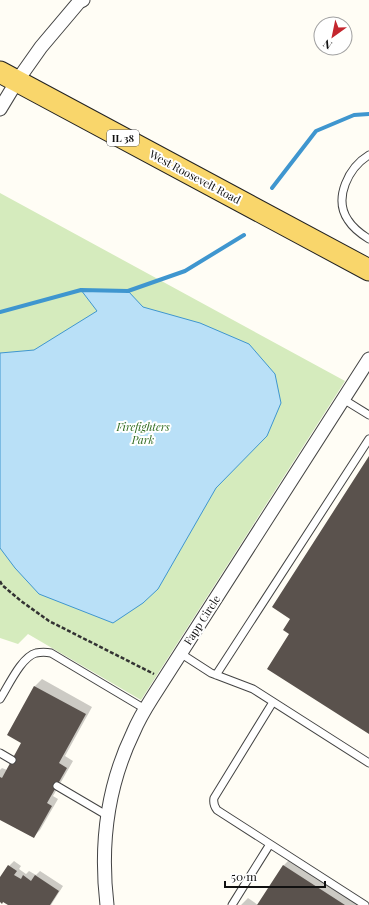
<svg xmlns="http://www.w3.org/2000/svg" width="369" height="905" font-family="'Playfair Display',serif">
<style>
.green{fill:#d5ebbd}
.water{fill:#b9e0f7;stroke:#3f96cf}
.shadow{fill:#0003}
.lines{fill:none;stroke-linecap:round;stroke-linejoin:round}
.stream{stroke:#3f96cf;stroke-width:4}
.building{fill:#5a524d}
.service-casing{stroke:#444;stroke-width:9}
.minor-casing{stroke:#444;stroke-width:15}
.primary-casing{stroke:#222;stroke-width:23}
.path{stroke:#333;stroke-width:2.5;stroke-dasharray:4 2;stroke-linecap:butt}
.service{stroke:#fff;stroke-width:7}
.minor{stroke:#fff;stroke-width:13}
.primary{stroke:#f9d66b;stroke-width:21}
.labels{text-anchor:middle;stroke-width:4;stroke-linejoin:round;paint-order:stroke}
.shield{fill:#fff;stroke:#585858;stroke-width:1}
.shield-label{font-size:10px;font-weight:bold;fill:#111}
.street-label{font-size:11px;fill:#111;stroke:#fff}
.park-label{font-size:11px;font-style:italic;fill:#2f6b1f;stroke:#fff}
</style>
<rect width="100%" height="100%" fill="#fffdf5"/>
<path class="green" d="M 0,193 L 345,381 L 141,700 L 28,634 L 18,644 L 0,638 Z"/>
<path class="water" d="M 81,290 L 128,291 L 143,307 L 200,323 L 249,344 L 275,374 L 281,403 L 267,436 L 216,488 L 158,589 L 143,603 L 113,623 L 39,594 L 15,568 L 0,548 L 0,353 L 34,350 L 97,311 Z"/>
<path class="shadow" d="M 42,679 L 92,707 L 65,756 L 73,761 L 53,796 L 58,799 L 40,830 L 33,837 L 0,819 L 0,770 L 2,768 L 7,770 L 23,742 L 8,734 L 35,686 Z
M 289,860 L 358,905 L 258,905 L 284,865 Z
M 14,861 L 21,866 L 19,869 L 26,874 L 29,871 L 36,875 L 40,871 L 63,886 L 51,905 L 10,905 L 3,901 L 0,901 L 0,879 L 9,866 Z
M 248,898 L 258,905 L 241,905 Z"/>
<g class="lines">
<path class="stream" d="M 272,188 L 316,131 L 354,115 L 369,114
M 0,312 L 81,290 L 128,291 L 185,271 L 244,235"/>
</g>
<path class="building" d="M 369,456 L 369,734 L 267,669 L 289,634 L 283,630 L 290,619 L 272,607 Z
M 34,686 L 86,714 L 59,763 L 67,768 L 47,803 L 52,806 L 34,838 L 0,820 L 0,777 L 2,778 L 21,743 L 7,735 Z
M 8,865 L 17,871 L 14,875 L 21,879 L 23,875 L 31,881 L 35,875 L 59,891 L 50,905 L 8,905 L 3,902 L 2,904 L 0,902 L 0,877 Z
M 283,865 L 345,905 L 257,905 Z"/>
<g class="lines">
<defs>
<path id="service" d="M 369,155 C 349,167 333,198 348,220 C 353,228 361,234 369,239
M 343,399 L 369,415
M 180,653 L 211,673 L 253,689 L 369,763
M 216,675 L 369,439
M 0,699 C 8,687 21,657 36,653 C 41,652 46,652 51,653 L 145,709
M 273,702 L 214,798 C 213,803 214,806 217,810 L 365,905
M 0,753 L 12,760
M 57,786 L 108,816
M 232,905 L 270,844"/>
<path id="minor" d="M 0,109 L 17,81 L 41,47 L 79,2 L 83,0
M 107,905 C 100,846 107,787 133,733 C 138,721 145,709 152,698 L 369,359"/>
<path id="primary" d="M 0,72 L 369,270"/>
</defs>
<use href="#service" class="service-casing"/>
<use href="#minor" class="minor-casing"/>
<use href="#primary" class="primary-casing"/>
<path class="path" d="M 0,581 L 2,585 L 21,601 L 49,621 L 154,674"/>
<use href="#service" class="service"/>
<use href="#minor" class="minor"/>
<use href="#primary" class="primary"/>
</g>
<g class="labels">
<rect class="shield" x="107" y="130" width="32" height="16" rx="3"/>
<g class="shield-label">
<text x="123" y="142">IL 38</text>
</g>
<g class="street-label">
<text transform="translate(195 177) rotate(28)" y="4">West Roosevelt Road</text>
<text transform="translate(202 620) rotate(-57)" y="4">Fapp Circle</text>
</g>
<g class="park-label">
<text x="143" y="431">Firefighters<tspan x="143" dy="13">Park</tspan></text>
</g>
</g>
<g transform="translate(333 36) rotate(213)"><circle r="19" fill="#ffffff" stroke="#a0a0a0"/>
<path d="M0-3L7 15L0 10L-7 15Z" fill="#c4262e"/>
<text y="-6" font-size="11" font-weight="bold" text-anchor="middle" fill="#111111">N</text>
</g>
<path d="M225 881v6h100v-6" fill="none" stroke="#111111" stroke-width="2"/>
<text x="231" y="881" font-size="12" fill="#111111" stroke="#ffffff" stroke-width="3" paint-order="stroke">50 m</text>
</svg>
